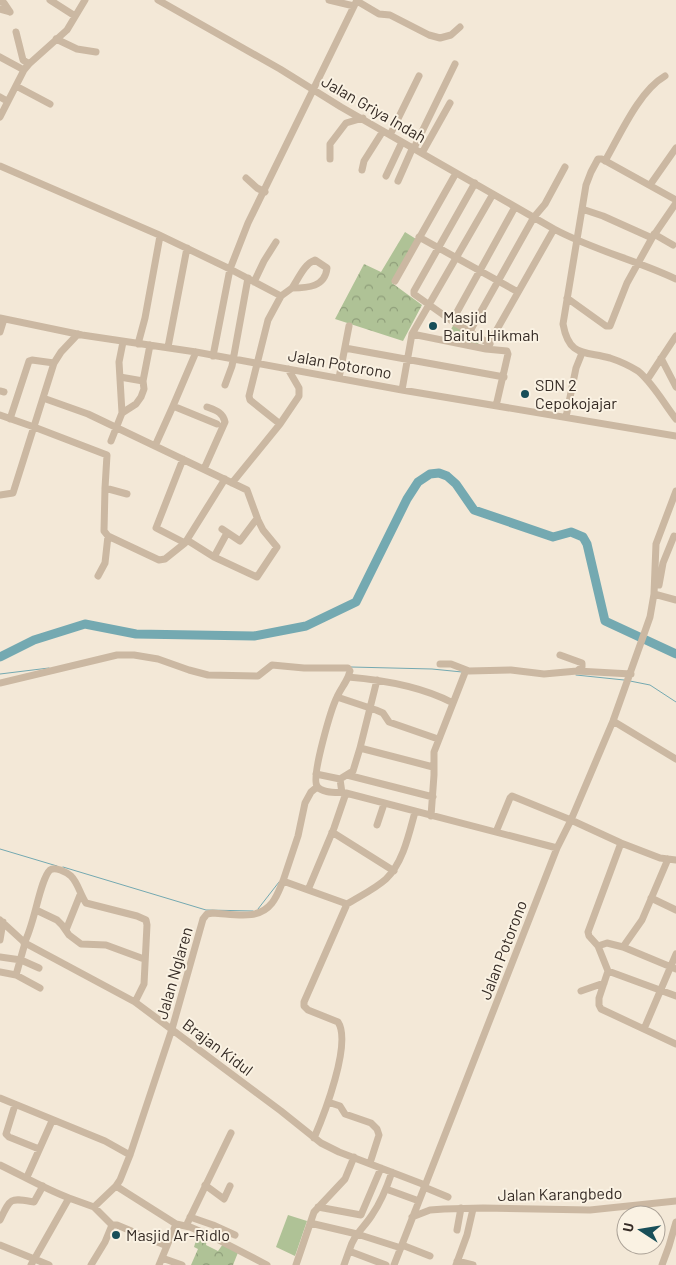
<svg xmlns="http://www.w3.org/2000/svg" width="676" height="1265" font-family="Barlow,sans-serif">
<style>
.grass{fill:#afc296}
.forest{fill:url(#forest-crowns)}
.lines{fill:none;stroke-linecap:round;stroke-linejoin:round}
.stream{stroke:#74a9b1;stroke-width:1}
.river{stroke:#74a9b1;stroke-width:9}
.minor{stroke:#cbb8a2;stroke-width:7}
.poi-dot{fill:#184f59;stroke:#faf2e3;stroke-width:2}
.labels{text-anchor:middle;stroke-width:4;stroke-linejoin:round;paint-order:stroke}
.street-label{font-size:16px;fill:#352b25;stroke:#faf2e3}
.poi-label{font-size:16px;fill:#352b25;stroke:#faf2e3;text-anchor:start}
</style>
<defs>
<pattern id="forest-crowns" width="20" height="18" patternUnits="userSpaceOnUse" patternTransform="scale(1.25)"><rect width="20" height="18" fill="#afc296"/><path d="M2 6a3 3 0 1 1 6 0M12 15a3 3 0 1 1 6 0" fill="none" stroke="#8f9e7a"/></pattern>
</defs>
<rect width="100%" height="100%" fill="#f3e8d7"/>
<path class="grass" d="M 454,324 L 480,340 L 477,346 L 446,338 Z
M 288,1215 L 307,1221 L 295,1256 L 276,1247 Z"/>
<path class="forest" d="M 405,232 L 416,239 L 392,283 L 422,305 L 403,341 L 335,319 L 364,264 L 381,272 Z
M 198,1234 L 207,1237 L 206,1245 L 218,1251 L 223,1244 L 239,1250 L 233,1265 L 191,1265 L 198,1249 L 194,1247 Z"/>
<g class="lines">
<path class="stream" d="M 351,667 L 432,669 L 462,672
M 0,674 L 49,668
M 576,675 L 624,680
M 630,681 L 650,685 L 676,702
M 0,849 L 57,866
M 63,867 L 206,910 L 253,911
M 258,909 L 279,882"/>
<path class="river" d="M 0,657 L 34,640 L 85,624 L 136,634 L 254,636 L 306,626 L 356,602 L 407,499 L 418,482 L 430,474 L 439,473 L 447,476 L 456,484 L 474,510 L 553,537 L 571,532 L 583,537 L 587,544 L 605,621 L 676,654"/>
<path class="minor" d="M 50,0 L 75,16
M 158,0 L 280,69 L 341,107 L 554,229 C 593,250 636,260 676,279
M 329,0 L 354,6
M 0,1 L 4,3 L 10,12
M 357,1 L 379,14 L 390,15 L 429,35 L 440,38 L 451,35 L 460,27
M 0,9 L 10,12
M 16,32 L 23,60 L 29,64
M 56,39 L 77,49 L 96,52
M 0,57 L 24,70
M 16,86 L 50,104
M 0,97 L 7,101
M 0,117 L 24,70 L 29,64 L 67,30 L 85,0
M 390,135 L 419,76
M 414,148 L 455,64
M 422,153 L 450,103
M 330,159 L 330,144 L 346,123 L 363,118
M 605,161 C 620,135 639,91 665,76
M 0,166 L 157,234 L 230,269 L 281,296
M 362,170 L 364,161 L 383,131
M 386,176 L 402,142
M 246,178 L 257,188 L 265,192
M 398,181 L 413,147
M 475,183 L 414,291 L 414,294 L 452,321 L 490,344
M 650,185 L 676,148
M 676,200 L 602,159 L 598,159 L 591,172 L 586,185 L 563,324 C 569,357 584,351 610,358 C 619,361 630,366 638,371 C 652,382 665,405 676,419
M 582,209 L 603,216 L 652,238
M 654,234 L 673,245
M 419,237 L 518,292
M 315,260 L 327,268 C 325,287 308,288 292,288 C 299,278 304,264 315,260 Z
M 395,281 L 456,173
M 254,282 L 264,261 L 276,242
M 567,298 L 606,326 L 610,326 L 627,283 L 652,238 L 676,203
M 0,318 L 82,335 L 196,352 L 402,390 L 676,436
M 452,321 L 515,207
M 470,331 L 534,217 L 545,204 L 565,167
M 0,332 L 4,319
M 412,334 L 486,349 L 507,351 L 508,354 L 496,406
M 138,344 L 145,318 L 160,236
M 168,347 L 187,248
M 487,347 L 554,229
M 345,348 L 504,377
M 213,356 L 230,269 L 248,223 L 357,0
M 661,358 L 676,387
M 120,377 L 143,381
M 339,378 L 349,326
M 647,380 L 676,336
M 225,385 L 232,366 L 248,278
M 402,390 L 412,334 L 493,194
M 0,391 L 4,392
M 43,398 L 88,414 L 247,490 L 258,520 L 263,530 L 277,547 L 257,577 L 214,557 L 187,540
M 173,406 L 217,424
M 122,413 L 136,404 L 141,397 L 144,389 L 143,381 L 150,345
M 0,415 L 34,427 L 107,455 L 105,488 L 104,531 L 108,536 L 159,560 L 165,559 L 185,543 L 225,479
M 566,417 L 576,368 L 582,353
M 10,419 L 29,361 L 32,360 L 54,363
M 280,424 L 250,400 L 249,396 L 268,320 L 281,296 L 292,288
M 111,441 L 122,413 L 119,362 L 123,342
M 155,446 L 173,406 L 196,352
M 183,459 L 156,528 L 185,543
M 204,469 L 225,422 C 223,412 215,410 207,407
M 232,483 L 280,424 L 299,396 L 299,388 L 288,369
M 105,488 L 127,494
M 0,495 L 13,493 L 54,363 L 61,352 L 78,334
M 222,529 L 240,541 L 255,521
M 214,557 L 227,533
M 98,576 L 105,563 L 108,536
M 659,585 L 663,563 L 674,536
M 654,594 L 676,600
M 560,655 L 582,663 L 582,667 L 577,671
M 440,664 L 451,664 L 469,671 L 511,670 L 544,674 L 577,671 L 631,674
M 0,683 L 117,655 L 134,655 L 158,659 L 189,670 L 208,675 L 258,676 L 272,665 L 304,668 L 348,668 L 350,671 L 348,677
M 337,697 L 376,710 L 383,713 L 389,722 L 438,739
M 453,703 C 421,686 384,680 348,677 C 345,684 340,690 337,697 C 331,709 311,777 317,786 C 322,794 339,792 346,793 L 557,848
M 613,721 L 676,759
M 360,748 L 433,767
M 316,774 L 340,779
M 347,775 L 433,797
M 342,793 L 340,779 L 353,771 L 360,748 L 377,680
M 431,816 L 434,775 L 434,752 L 466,670
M 377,825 L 384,804
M 332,832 L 394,871
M 496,832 L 510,798 L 512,796 L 571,820 L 621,843 L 660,858 L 676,860
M 621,843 L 588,932 L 589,936 L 598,946 L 608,971 L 599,998 L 599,1005 L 601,1009 L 676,1044
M 283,881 L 298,836 L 305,803 L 311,792 L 317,787
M 308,890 L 334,828 L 346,793
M 651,898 L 676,910
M 36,910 L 57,920 L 62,925 L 69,935 L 81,944 L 106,945 L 144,959
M 0,920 L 25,943 L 135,1002 L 281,1111 L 321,1143 L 339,1152 L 425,1185
M 66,930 L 80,895
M 0,940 L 3,922
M 24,943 C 34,927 40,879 50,870 C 55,866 66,872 71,876 C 78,883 80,894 86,903 L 137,916 L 146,920 L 147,925 L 144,984 L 135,1002
M 598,946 L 607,943 L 623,947 L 676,969
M 623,947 L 642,920 L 668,859
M 0,957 L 21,960 L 39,968
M 608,971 L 676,996
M 0,972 L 16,975 L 40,988
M 16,975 L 25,943
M 581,991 L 604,983
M 644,1029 L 676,954
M 0,1098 L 105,1141 L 130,1155
M 328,1102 L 340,1106 L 345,1114 L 371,1123 L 377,1129 L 379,1135 L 370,1163
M 15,1105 L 6,1134 L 9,1137 L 39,1149
M 314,1138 C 324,1115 352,1043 338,1022 L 308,1010 L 304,1006 L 304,1002 L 347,904
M 0,1165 C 23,1176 45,1189 69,1198
M 27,1177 L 52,1121
M 205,1185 L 224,1199 L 230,1186
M 116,1186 L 176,1224 L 190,1227 L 211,1236 L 267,1265
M 424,1187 L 448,1197
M 386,1189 L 419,1201
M 318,1207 L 361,1215 L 381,1168
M 190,1217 L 213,1225 L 235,1235
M 412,1217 L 430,1210 L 444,1209 L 483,1208 L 590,1210 L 676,1201
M 0,1220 C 11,1197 10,1198 34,1202 L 43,1186
M 310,1223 L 357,1234 L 401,1248
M 112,1225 L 117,1225 L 167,1246
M 186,1226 L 231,1133
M 457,1230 L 461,1208
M 0,1245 L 49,1265
M 402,1245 L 430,1256
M 162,1258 L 182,1265
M 457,1261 L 473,1265
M 31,1265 L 69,1198 L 94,1207 L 116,1186 L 120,1180 L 130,1155 L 172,1029 L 203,919 L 207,914 L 213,913 C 234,914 258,921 272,903 C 277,897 280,888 283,881 L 347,904 C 360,896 375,889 386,879 C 403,863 409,834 415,812
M 91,1265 L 105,1242 L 112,1225 L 94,1207
M 159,1265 L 176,1224
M 296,1265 L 314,1212 L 345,1179 L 354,1157
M 344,1265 L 349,1251
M 386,1265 L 349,1251 C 354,1234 363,1229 372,1215 C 381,1202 387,1187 392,1172
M 394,1265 L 557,848 L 571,820 L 613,721 L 644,634 L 650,617 L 654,594 L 656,544 L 676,491
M 456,1265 L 467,1235 L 473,1209
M 662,1265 L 669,1246 L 676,1222"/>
</g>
<g class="poi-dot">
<circle cx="433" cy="326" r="5"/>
<circle cx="525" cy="394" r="5"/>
<circle cx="116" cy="1235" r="5"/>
</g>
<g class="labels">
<g class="street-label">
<text transform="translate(374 109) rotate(30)" y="6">Jalan Griya Indah</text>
<text transform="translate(340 364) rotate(10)" y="6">Jalan Potorono</text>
<text transform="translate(503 950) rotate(-69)" y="6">Jalan Potorono</text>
<text transform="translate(174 973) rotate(-74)" y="6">Jalan Nglaren</text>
<text transform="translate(218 1047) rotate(37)" y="6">Brajan Kidul</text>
<text transform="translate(560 1194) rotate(-1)" y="6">Jalan Karangbedo</text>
</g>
<g class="poi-label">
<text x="443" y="323">Masjid<tspan x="443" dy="18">Baitul Hikmah</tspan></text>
<text x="535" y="391">SDN 2<tspan x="535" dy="18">Cepokojajar</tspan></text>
<text x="126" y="1241">Masjid Ar-Ridlo</text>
</g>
</g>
<g transform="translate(641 1230) rotate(282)"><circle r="24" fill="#faf2e3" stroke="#aba297"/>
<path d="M0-4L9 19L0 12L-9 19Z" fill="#184f59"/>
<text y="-8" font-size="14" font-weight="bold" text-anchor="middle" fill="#352b25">U</text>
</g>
</svg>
